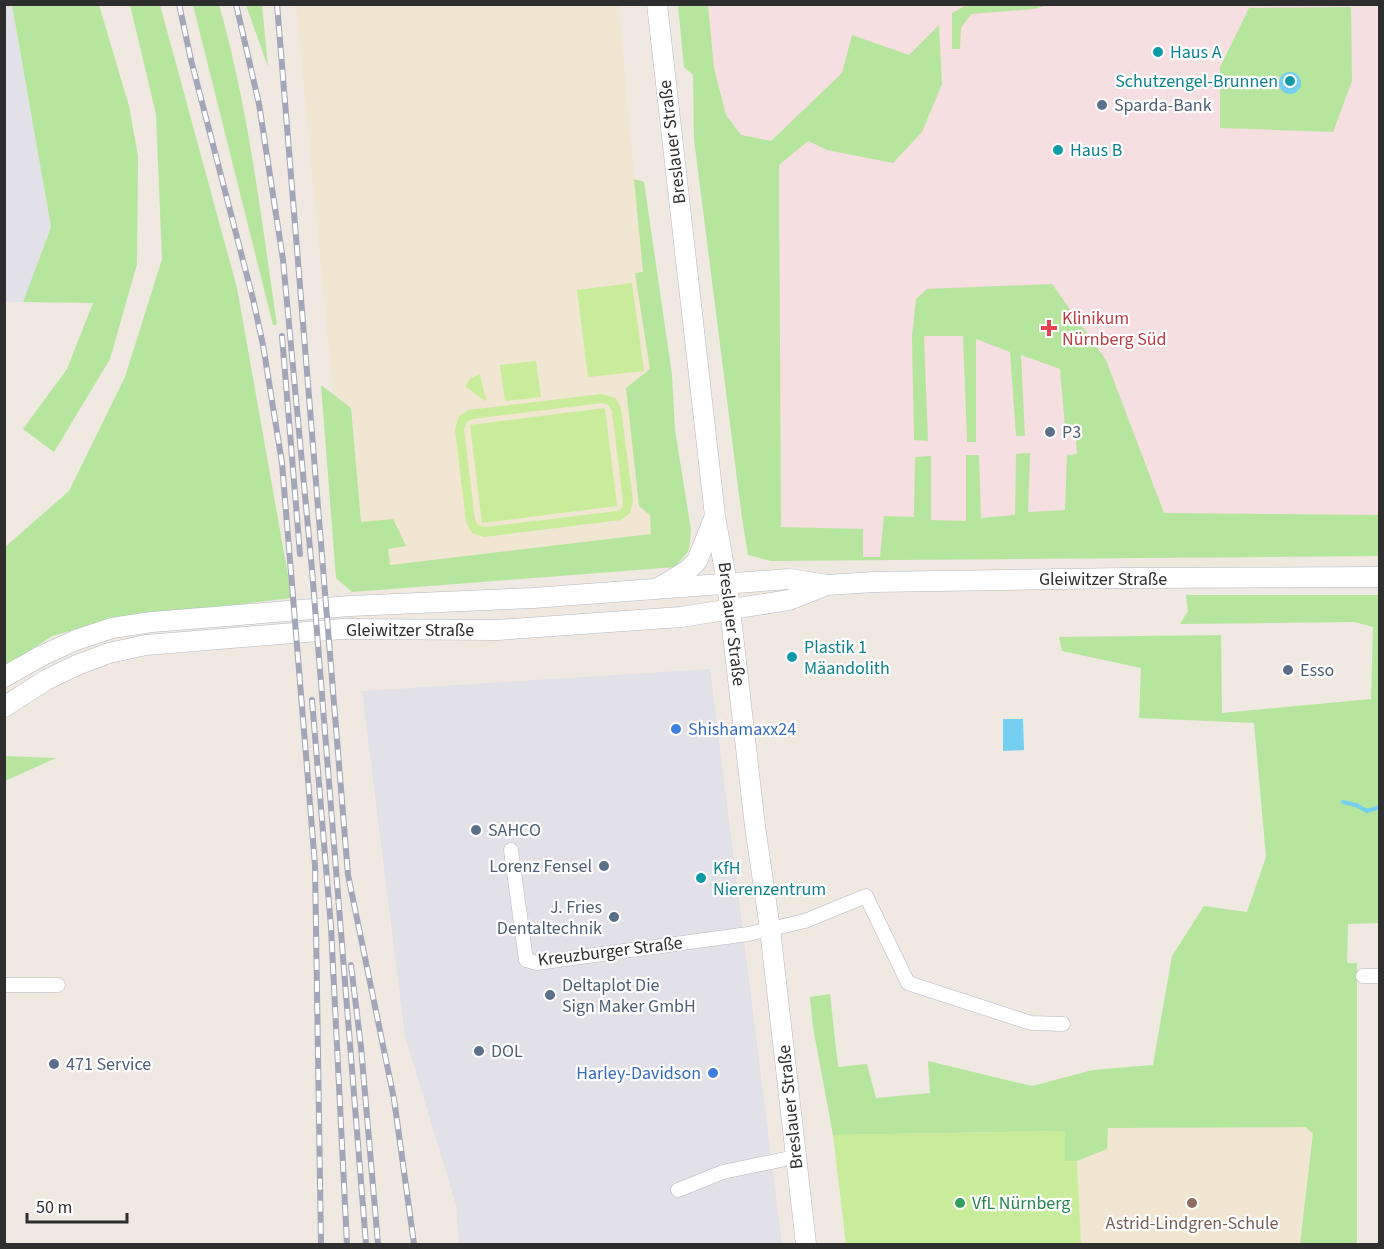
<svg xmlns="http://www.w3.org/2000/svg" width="1384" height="1249" font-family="'Source Sans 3',sans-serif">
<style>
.industrial{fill:#e3e1e8}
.education{fill:#f0e6d1}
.medical{fill:#f5dfe0}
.green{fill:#b6e59e}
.pitch{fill:#c9ec9a;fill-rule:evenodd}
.water{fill:#75cff0}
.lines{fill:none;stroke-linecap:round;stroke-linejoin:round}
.stream{stroke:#75cff0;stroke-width:4}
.minor-casing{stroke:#b4b7c1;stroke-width:15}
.secondary-casing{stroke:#b4b7c1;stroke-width:21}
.minor{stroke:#fff;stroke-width:14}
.secondary{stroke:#fff;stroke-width:20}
.rail-casing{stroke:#a3a6b8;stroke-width:6}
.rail{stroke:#fff;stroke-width:4;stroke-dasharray:11;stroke-linecap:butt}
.culture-dot{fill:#0f9aa8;stroke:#fff;stroke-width:2}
.service-dot{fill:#5c6f8a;stroke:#fff;stroke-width:2}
.health-dot{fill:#e0444e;stroke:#fff;stroke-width:2}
.shop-dot{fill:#3f7fe0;stroke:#fff;stroke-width:2}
.leisure-dot{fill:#2e9e5b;stroke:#fff;stroke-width:2}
.education-dot{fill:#8d6e63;stroke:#fff;stroke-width:2}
.labels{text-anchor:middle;stroke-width:4.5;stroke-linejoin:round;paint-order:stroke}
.culture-label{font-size:18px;fill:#0d838f;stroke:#fff;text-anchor:start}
.service-label{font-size:18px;fill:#4e5e75;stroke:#fff;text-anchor:start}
.street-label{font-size:18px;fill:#2e2e2e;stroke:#fff}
.health-label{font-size:18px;fill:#be3a42;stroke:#fff;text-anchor:start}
.shop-label{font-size:18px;fill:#366cbe;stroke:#fff;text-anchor:start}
.leisure-label{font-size:18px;fill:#27864d;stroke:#fff;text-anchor:start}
.education-label{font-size:18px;fill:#785e54;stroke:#fff}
</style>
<rect width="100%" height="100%" fill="#efe9e1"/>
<path class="industrial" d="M 4,5 L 12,5 L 51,227 L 23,302 L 5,302 Z
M 710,669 L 782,1244 L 459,1244 L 456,1205 L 405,1036 L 362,691 Z"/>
<path class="education" d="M 296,5 L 619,5 L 634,178 L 689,550 L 675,567 L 352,592 Z
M 1305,1127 L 1313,1132 L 1300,1244 L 1081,1244 L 1077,1161 L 1107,1149 L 1107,1128 Z"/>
<path class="medical" d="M 678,5 L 1379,5 L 1379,556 L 771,561 L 748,555 L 742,518 L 694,139 L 693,75 L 684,67 Z"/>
<path class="green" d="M 12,5 L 99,5 L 129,106 L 138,156 L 137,264 L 110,359 L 54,452 L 23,429 L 67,369 L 93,303 L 23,302 L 51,227 Z
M 130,5 L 160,5 L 237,288 L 292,598 L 113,619 L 52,636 L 5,667 L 4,548 L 69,491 L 125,377 L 162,259 L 156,114 Z
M 193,5 L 219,5 C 249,110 261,217 277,325 L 273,325 Z
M 246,5 L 262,5 L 268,67 Z
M 678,5 L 708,5 L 714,68 L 726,115 L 741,135 L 771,141 L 842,73 L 852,35 L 909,55 L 939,25 L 942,84 L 922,132 L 893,163 L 827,150 L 808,141 L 779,165 L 781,527 L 863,529 L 863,557 L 880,557 L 884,516 L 914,517 L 915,457 L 931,456 L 931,520 L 966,521 L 966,455 L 979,455 L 981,518 L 1015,515 L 1016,454 L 1030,453 L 1028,512 L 1065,510 L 1067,455 L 1077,454 L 1075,427 L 1065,427 L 1060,369 L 1021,355 L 1025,436 L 1016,436 L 1010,352 L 976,339 L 976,442 L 967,442 L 963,336 L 924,336 L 928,441 L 914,440 L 912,336 L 916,299 L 927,289 L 1052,284 L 1106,360 L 1164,513 L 1379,515 L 1379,556 L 771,561 L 748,555 L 742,518 L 694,139 L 693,75 L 684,67 Z
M 967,5 L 967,4 L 1047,5 L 1034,9 L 971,14 L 961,28 L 960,49 L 952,49 L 952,13 Z
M 1351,7 L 1352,81 L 1333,132 L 1220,128 L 1220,67 L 1249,8 Z
M 634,179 L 644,182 L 672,375 L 675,430 L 691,530 L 689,550 L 675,567 L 352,592 L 336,578 L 321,385 L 351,408 L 361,522 L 393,519 L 406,546 L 388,549 L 390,565 L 651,534 L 650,515 L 639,506 L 626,388 L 650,369 L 635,273 L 643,272 Z
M 1186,595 L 1379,595 L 1379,923 L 1348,924 L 1347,963 L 1357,963 L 1357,1244 L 1300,1244 L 1313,1133 L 1305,1127 L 1108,1128 L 1107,1149 L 1077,1161 L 1065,1162 L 1065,1131 L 833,1135 L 813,1027 L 810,997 L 830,994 L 838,1067 L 867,1064 L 876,1098 L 930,1093 L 928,1061 L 1032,1086 L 1093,1070 L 1153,1065 L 1172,956 L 1204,906 L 1247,912 L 1266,857 L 1254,723 L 1139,718 L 1141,668 L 1062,651 L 1059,637 L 1221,635 L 1222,713 L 1371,699 L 1373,627 L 1354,622 L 1180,624 L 1188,611 Z
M 5,756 L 56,758 L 5,781 Z"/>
<path class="pitch" d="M 632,283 L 644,371 L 588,377 L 577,290 Z
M 536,361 L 541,397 L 505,401 L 500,365 Z
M 480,374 L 485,396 L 487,399 L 485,401 L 465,386 L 471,378 Z
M 601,394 L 615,398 L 621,408 L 633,501 L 630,513 L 621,520 L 484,537 L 472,533 L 466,522 L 455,429 L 459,416 L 469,410 ZM 602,403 L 608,405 L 612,411 L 623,501 L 622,508 L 617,511 L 485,527 L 478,525 L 475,520 L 464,429 L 467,422 L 472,419 Z
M 605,408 L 617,506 L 482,523 L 470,425 Z
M 1065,1131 L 1065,1161 L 1077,1161 L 1081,1244 L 846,1244 L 833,1135 Z"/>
<path class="water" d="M1279 83a11 11 0 1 1 22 0a11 11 0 1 1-22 0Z
M 1003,719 L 1023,719 L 1024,750 L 1003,751 Z"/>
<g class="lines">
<path class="stream" d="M 1343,802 L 1356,805 L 1367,811 L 1380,807"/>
<defs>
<path id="minor" d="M 511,850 L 526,960 L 537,963 L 748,934 L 805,921 L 866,896 L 908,983 L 1031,1023 L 1063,1024
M 1363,976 L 1380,976
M 4,985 L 58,985
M 678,1190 L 723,1172 L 795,1157"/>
<path id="secondary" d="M 657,4 L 715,516 L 727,583 L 755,826 L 770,929 L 806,1244
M 660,587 L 688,570 L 697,561 L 715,516
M 4,677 L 41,656 L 76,640 L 112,628 L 152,622 L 350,606 L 533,598 L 789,579 L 827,585 L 874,582 L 1124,578 L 1380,577
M 4,707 L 46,680 L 77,665 L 109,653 L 146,645 L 342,629 L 498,630 L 681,617 L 789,600 L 827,585"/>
</defs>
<use href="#minor" class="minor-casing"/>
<use href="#secondary" class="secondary-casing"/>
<use href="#minor" class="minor"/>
<use href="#secondary" class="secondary"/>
<defs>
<path id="rail" d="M 179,4 L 191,60 L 253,299 L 263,345 L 282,463 L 315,865 L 321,1244
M 236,4 L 259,104 L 283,260 L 312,570 L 366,1244
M 277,4 L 348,875 L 394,1099 L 414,1244
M 282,336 L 300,554
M 312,700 L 331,927 L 347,1244
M 351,965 L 361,1047 L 378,1244"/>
</defs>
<use href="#rail" class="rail-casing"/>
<use href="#rail" class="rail"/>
</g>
<g class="culture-dot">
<circle cx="1158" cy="52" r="6"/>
<circle cx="1290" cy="81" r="6"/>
<circle cx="1058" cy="150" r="6"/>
<circle cx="792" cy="657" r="6"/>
<circle cx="701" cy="878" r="6"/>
</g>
<g class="service-dot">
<circle cx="1102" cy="105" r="6"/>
<circle cx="1050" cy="432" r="6"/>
<circle cx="1288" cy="670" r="6"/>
<circle cx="476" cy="830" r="6"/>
<circle cx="604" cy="866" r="6"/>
<circle cx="614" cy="917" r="6"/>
<circle cx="550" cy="995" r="6"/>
<circle cx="479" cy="1051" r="6"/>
<circle cx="54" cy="1064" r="6"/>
</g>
<path class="health-dot" d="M1046 319h6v6h6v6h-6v6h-6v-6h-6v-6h6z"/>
<g class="shop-dot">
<circle cx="676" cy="729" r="6"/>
<circle cx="713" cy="1073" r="6"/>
</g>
<circle class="leisure-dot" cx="960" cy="1203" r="6"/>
<circle class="education-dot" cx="1192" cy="1203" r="6"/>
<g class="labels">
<g class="culture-label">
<text x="1170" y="58">Haus A</text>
<text x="1278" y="87" text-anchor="end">Schutzengel-Brunnen</text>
<text x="1070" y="156">Haus B</text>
<text x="804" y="653">Plastik 1<tspan x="804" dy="21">Mäandolith</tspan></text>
<text x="713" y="874">KfH<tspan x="713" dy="21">Nierenzentrum</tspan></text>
</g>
<g class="service-label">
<text x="1114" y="111">Sparda-Bank</text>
<text x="1062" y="438">P3</text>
<text x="1300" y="676">Esso</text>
<text x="488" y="836">SAHCO</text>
<text x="592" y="872" text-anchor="end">Lorenz Fensel</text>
<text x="602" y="913" text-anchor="end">J. Fries<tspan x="602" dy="21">Dentaltechnik</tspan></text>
<text x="562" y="991">Deltaplot Die<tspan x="562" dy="21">Sign Maker GmbH</tspan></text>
<text x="491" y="1057">DOL</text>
<text x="66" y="1070">471 Service</text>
</g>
<g class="street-label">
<text transform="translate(672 142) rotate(-97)" y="6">Breslauer Straße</text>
<text x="1103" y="585">Gleiwitzer Straße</text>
<text transform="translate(732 624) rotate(83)" y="6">Breslauer Straße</text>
<text x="410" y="636">Gleiwitzer Straße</text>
<text transform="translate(610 951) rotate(-7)" y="6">Kreuzburger Straße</text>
<text transform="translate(790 1107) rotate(-96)" y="6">Breslauer Straße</text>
</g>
<g class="health-label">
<text x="1062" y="324">Klinikum<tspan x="1062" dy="21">Nürnberg Süd</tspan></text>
</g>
<g class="shop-label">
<text x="688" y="735">Shishamaxx24</text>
<text x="701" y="1079" text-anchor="end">Harley-Davidson</text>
</g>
<g class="leisure-label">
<text x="972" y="1209">VfL Nürnberg</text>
</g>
<g class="education-label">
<text x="1192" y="1229">Astrid-Lindgren-Schule</text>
</g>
</g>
<rect width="1384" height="1249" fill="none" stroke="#2e2e2e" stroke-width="12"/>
<path d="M27 1213v9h100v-9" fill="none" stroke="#2e2e2e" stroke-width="3"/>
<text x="36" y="1213" font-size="18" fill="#2e2e2e" stroke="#ffffff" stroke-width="4.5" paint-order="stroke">50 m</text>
</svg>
